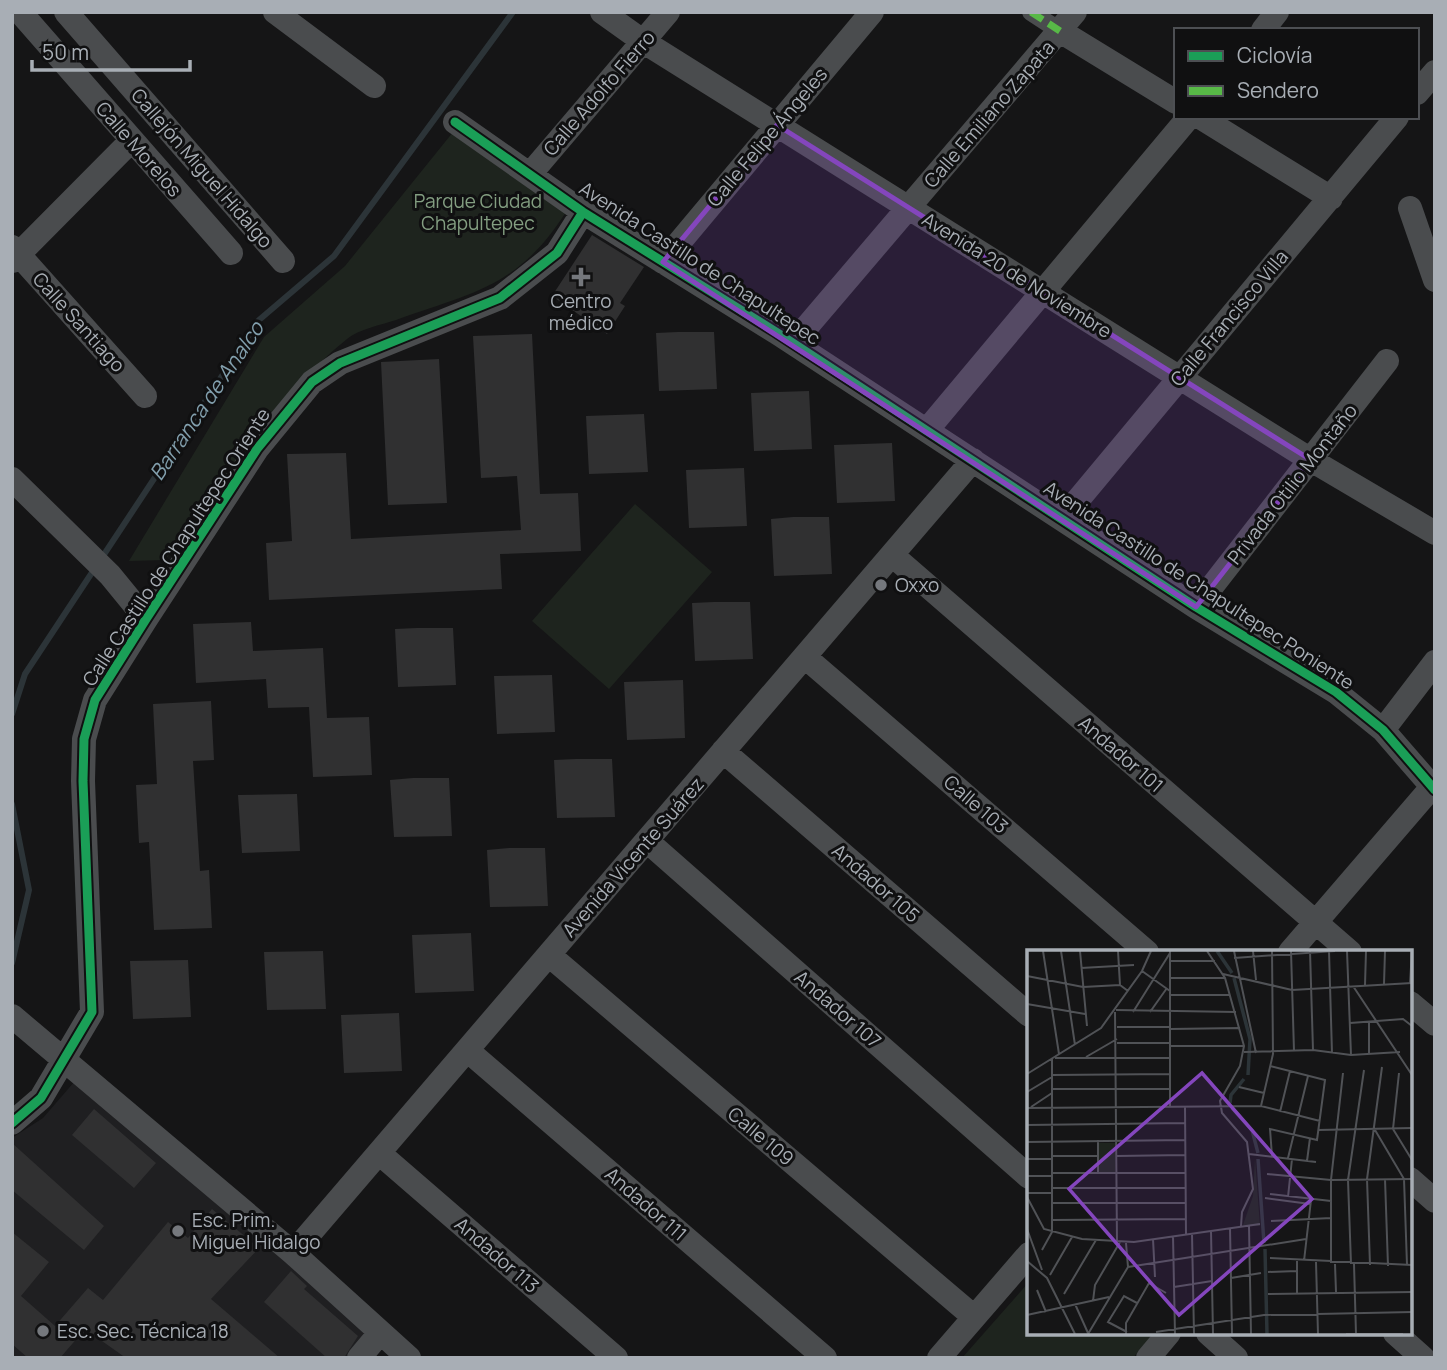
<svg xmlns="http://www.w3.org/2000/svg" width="1447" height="1370" font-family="Manrope,sans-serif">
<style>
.built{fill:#1f1f21}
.green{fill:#1e241e}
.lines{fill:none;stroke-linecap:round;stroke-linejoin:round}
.stream{stroke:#2c3438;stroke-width:6}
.building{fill:#303031}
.pedestrian{stroke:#4a4c4e;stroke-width:18}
.minor{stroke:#4a4c4e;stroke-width:24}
.quiet{stroke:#58b947;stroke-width:7;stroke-dasharray:14 7;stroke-linecap:butt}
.cycleway-casing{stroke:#101011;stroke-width:13}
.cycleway{stroke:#1a9f57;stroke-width:9}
.marked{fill:#8446bd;fill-opacity:0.2;stroke:#8446bd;stroke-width:5;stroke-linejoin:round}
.poi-dot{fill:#75787d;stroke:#101011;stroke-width:2.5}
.labels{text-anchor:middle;stroke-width:6;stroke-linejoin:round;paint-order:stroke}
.street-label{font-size:19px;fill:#a8aeb5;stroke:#101011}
.park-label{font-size:19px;fill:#839e81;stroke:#101011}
.poi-label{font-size:19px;fill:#a8aeb5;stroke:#101011;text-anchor:start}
.water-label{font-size:21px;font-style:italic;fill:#829fad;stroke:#101011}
.inset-river{fill:none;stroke:#2c3438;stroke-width:3.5}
.inset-road{fill:none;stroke:#505256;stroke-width:2}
.view{fill:#8446bd;fill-opacity:0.15;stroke:#8446bd;stroke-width:3.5}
.inset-edge{fill:none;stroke:#a8aeb5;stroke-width:3.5}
</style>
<rect width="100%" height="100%" fill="#151516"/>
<path class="built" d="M 75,1081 L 376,1338 L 358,1358 L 12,1358 L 12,1138 L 43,1118 Z"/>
<path class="green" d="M 466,116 L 566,212 C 518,287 475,292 396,320 C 381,325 359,329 347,339 C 272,399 224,486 165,560 L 129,561 L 264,337 L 345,266 Z
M 635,504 L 712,572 L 609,689 L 532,621 Z
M 1029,1282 L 1029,1333 L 1154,1333 L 1133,1358 L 962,1358 Z"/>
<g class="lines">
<path class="stream" d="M 101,559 L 259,320 L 334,256 L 513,12
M 12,714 L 25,674 L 95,568
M 12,804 L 29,890 L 12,963"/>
</g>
<path class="building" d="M 592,235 L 644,267 L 620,303 L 625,306 L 607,334 L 552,296 Z
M 678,332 L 714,332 L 717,389 L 659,391 L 656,333 Z
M 532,334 L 540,494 L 578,493 L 581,551 L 500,554 L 502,589 L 269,600 L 266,543 L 292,541 L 287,454 L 346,453 L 351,539 L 521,530 L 517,476 L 481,478 L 473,336 Z
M 439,359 L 447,503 L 388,505 L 381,362 Z
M 809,391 L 812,449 L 754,451 L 751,393 Z
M 644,414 L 648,472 L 589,474 L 586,416 Z
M 892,443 L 895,501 L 837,503 L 834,445 Z
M 744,468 L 747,526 L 689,528 L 686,470 Z
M 793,517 L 829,517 L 832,574 L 774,576 L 771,519 Z
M 714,602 L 750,602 L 753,659 L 695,661 L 692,603 Z
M 251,622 L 253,651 L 323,648 L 327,718 L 369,717 L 372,775 L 313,777 L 309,707 L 268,708 L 266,679 L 196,683 L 193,624 Z
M 417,628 L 453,628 L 456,685 L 398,687 L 395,629 Z
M 552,675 L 555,732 L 497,734 L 494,676 Z
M 683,680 L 685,738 L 627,740 L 624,682 Z
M 211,701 L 214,760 L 193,761 L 200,871 L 209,870 L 212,928 L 154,930 L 149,842 L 139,843 L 136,785 L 157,784 L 153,704 Z
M 576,759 L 612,759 L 615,817 L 557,818 L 554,760 Z
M 413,778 L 449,778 L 452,836 L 394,837 L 390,780 Z
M 297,794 L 300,851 L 242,853 L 238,795 Z
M 509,848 L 545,848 L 548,906 L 490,907 L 487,850 Z
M 471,933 L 474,991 L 415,993 L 412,935 Z
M 323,951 L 326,1009 L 267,1010 L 264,952 Z
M 188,960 L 191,1017 L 133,1019 L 130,961 Z
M 399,1013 L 402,1071 L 344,1073 L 341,1015 Z
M 94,1109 L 156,1163 L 134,1188 L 72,1135 Z
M 12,1143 L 104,1226 L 84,1250 L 12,1190 Z
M 212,1209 L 259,1248 L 211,1299 L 280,1358 L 126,1358 L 85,1329 L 60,1358 L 28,1358 L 12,1344 L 12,1232 L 49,1262 L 21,1296 L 55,1326 L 88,1288 L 103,1300 L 168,1222 L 188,1238 Z
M 291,1271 L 307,1286 L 304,1289 L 358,1336 L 344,1358 L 327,1358 L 264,1302 Z"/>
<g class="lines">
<path class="pedestrian" d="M 1031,12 L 1060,31"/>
<path class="minor" d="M 20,12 L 231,253
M 66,12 L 283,261
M 275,12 L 374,86
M 602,12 L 644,42 L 1311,460 L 1435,533
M 1263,30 L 1277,12
M 1060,31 L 1176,102
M 1417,93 L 1435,72
M 1200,117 L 1331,198
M 455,122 L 583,212 L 776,332 L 1196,607 L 1336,692 L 1383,730 L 1435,790
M 531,173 L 668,12
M 1410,208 L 1435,280
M 12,247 L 145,396
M 12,261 L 132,140
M 663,262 L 872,12
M 793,343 L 1075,12
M 927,430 L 1189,117
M 12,479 L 110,575 L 146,619
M 1062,519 L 1397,117
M 892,555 L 1350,952
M 1196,607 L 1387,361
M 805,657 L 1147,952
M 1383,730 L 1435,662
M 723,751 L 1029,1015
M 647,841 L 1029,1177
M 1290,952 L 1432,787
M 549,955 L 974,1317
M 1410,1003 L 1435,1024
M 12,1016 L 293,1253 L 409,1358
M 467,1050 L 825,1358
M 12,1123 L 41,1098 L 92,1012 L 83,781 L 84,739 L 95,700 L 146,619 L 257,449 L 312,382 L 340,363 L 500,298 L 557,253 L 583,212
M 379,1153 L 616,1358
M 1410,1179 L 1435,1201
M 293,1253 L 973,460
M 1208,1333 L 1236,1358
M 1395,1333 L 1423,1358
M 359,1358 L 380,1333
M 939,1358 L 1029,1254
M 1148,1358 L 1169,1333"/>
<path class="quiet" d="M 1031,12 L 1060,31"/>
<defs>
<path id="cycleway" d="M 455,122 L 583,212 L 776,332 L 1196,607 L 1336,692 L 1383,730 L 1435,790
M 12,1123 L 41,1098 L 92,1012 L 83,781 L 84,739 L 95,700 L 146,619 L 257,449 L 312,382 L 340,363 L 500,298 L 557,253 L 583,212"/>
</defs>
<use href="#cycleway" class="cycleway-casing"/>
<use href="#cycleway" class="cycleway"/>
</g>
<path class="marked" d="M 777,125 L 1311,460 L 1196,607 L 663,262 Z"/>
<g class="poi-dot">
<path d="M577.5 266.5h7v7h7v7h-7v7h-7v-7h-7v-7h7z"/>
<circle cx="881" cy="585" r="7"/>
<circle cx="178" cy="1231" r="7"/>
<circle cx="43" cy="1331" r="7"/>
</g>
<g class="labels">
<g class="street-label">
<text transform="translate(599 93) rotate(-49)" y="7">Calle Adolfo Fierro</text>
<text transform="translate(989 114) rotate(-49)" y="7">Calle Emiliano Zapata</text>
<text transform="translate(767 137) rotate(-50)" y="7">Calle Felipe Ángeles</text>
<text transform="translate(139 149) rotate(49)" y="7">Calle Morelos</text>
<text transform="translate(202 168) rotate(49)" y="7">Callejón Miguel Hidalgo</text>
<text transform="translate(700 263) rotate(33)" y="7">Avenida Castillo de Chapultepec</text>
<text transform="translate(1017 275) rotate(32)" y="7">Avenida 20 de Noviembre</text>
<text transform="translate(1229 318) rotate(-50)" y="7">Calle Francisco Villa</text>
<text transform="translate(79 322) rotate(48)" y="7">Calle Santiago</text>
<text transform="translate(1292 484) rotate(-52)" y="7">Privada Otilio Montaño</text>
<text transform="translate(176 547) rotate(-57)" y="7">Calle Castillo de Chapultepec Oriente</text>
<text transform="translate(1199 585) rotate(33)" y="7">Avenida Castillo de Chapultepec Poniente</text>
<text transform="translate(1121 754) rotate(41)" y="7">Andador 101</text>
<text transform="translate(976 804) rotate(41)" y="7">Calle 103</text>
<text transform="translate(633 857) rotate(-49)" y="7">Avenida Vicente Suárez</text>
<text transform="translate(876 883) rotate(41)" y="7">Andador 105</text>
<text transform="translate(838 1009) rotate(41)" y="7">Andador 107</text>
<text transform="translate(761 1136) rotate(40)" y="7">Calle 109</text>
<text transform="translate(646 1204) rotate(41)" y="7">Andador 111</text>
<text transform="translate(497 1255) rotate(41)" y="7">Andador 113</text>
</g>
<g class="park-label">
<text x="478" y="208">Parque Ciudad<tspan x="478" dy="22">Chapultepec</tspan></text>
</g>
<g class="poi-label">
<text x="581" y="308" text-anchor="middle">Centro<tspan x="581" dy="22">médico</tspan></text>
<text x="895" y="592">Oxxo</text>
<text x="192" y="1227">Esc. Prim.<tspan x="192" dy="22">Miguel Hidalgo</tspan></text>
<text x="57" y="1338">Esc. Sec. Técnica 18</text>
</g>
<g class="water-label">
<text transform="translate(207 401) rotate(-56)" y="7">Barranca de Analco</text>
</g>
</g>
<g transform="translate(1027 950)">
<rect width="385" height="385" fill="#151516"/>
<path d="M 72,193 L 88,193 L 88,223 L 72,223 ZM 228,208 L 233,276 L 216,275 L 226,246 Z" fill="#1e241e"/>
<path class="inset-river" d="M 190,1 L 205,23M 207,28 L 223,89 L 221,125M 203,153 L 204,145 L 217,129M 205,158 L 225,180 L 231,203M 231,209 L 237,293M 238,299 L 240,384"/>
<path class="inset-road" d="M 16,1 L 32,104M 34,1 L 48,95M 53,1 L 60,76M 91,1 L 93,35 L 101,41M 143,1 L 143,157M 180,1 L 198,28 L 217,96 L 213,116 L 193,151 L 195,163 L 220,192 L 226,239 L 215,262 L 214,276M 207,1 L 229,103M 226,1 L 229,30M 264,1 L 267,101M 283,1 L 286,100M 302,1 L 305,103M 320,1 L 324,105M 207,8 L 308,1M 143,11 L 188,11M 54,18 L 107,15M 115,21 L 143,41M 196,24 L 265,40 L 385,33M 0,26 L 56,37 L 93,35M 143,28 L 198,28M 383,33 L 385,1M 357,34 L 358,1M 338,35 L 339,1M 326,36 L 385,125M 143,45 L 203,45M 0,54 L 58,64M 89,60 L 209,62M 88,62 L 90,291M 106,62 L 143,3M 123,62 L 140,38M 323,73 L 376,69 L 385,76M 342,73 L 342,103M 90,77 L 143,77M 143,79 L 213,78M 90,93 L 143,93M 143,96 L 217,96M 217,102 L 286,100 L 324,105 L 373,102M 59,107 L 90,89M 28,108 L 143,108M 243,116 L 298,130 L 290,190 L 243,179 L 245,206M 372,123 L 366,179 L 385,210M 0,124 L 74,78 L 115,21 L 124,1M 25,125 L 143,124M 212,137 L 237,143M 25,139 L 143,139M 0,142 L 25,127M 234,156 L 246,104 L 245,1M 4,157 L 25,143M 158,157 L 159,285M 0,158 L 234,156 L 293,171M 253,162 L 263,121M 0,175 L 158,173M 291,180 L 385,178M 348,180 L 377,229 L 380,315M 0,192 L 158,190M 222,204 L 289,212M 25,206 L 71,206M 90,206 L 158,205M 261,208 L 281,126M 0,209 L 25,209M 280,211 L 283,188M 25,223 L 158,223M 71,223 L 71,190M 240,224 L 304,230 L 385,229M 0,226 L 25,226M 358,229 L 361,316M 25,238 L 158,238M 0,243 L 25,243M 243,244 L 304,251M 0,247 L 17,279 L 55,289 L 107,292 L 233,274M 261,247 L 265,209M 238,248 L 283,254M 25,253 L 158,253M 25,270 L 158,269M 244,271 L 304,268M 222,276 L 224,384M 203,278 L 205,384M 0,279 L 15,320M 184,281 L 186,384M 165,284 L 167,384M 146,286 L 148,384M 126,289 L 128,327M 15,300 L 25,282 L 25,108M 243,308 L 385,315M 0,311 L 20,328 L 48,384M 270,311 L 270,344M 277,311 L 284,250M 289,312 L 291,384M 304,313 L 304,230 L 316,123M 308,314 L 309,342M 324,314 L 321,230 L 337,120M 327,314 L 329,384M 343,315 L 340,229 L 355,117M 101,317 L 279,289M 241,322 L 270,321M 23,325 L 45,287M 204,328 L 234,323M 147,337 L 185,331M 10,340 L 19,362M 37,344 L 69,290M 241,344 L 385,342M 66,351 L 68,335 L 93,292M 48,354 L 61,383M 0,365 L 82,347M 100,382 L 81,372 L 97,346 L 110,353M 129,382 L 237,365 L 385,362M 61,384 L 101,317 L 99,293M 99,384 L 99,373 L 122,333 L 139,343M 319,384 L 376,384"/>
<path class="view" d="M 175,123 L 285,249 L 152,365 L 42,239 Z"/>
<rect width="385" height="385" class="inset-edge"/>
</g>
<rect width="1447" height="1370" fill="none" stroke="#a8aeb5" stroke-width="28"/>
<rect x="1174" y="28" width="245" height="91" fill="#101011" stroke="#4d4f53" stroke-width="2"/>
<rect x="1188" y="51" width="35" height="10" fill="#1a9f57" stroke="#4d4f53" stroke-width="2"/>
<text x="1237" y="63" font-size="21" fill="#a8aeb5">Ciclovía</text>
<rect x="1188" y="86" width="35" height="10" fill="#58b947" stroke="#4d4f53" stroke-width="2"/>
<text x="1237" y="98" font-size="21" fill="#a8aeb5">Sendero</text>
<path d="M32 60v10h158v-10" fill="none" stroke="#a8aeb5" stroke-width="3.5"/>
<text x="42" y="60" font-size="21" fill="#a8aeb5" stroke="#101011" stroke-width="5" paint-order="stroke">50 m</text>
</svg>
